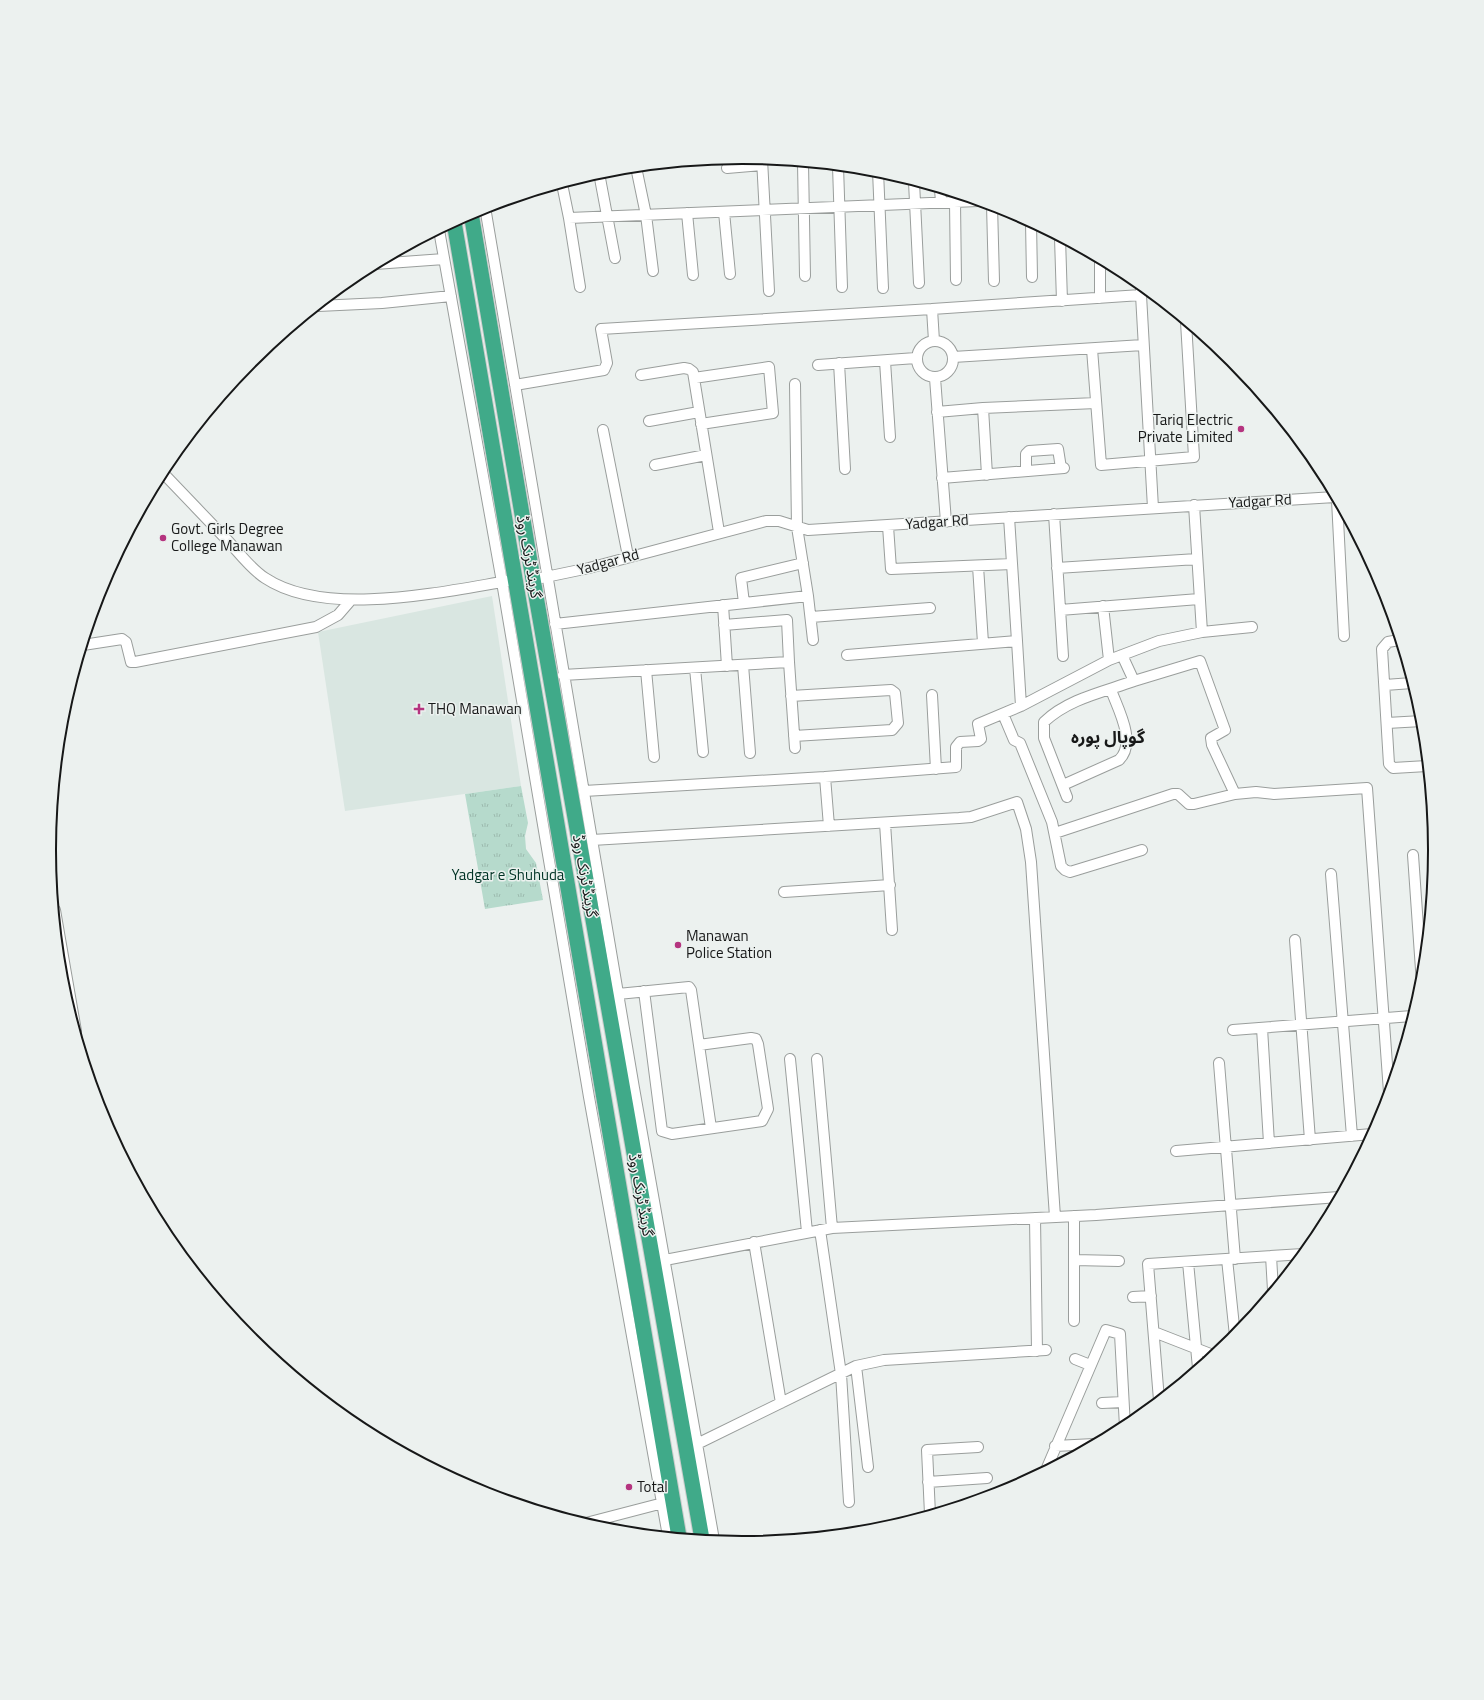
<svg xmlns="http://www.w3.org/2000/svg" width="1484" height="1700" font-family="'Titillium Web','Noto Sans Arabic',sans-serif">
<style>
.built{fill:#d9e6e1}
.park{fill:url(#park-tufts)}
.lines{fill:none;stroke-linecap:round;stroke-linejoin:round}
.minor-casing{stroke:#9a9e9c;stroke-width:12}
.highway-casing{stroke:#ccc;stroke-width:17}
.minor{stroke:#fff;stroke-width:10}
.highway{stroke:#40aa89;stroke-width:15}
.poi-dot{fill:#b5347f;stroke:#ecf1ef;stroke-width:1.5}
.labels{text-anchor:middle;stroke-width:3;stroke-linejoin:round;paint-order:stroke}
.poi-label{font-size:15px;fill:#171818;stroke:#ecf1ef;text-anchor:start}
.street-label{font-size:15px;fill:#171818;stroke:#ecf1ef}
.park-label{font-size:15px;fill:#003325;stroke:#ecf1ef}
.quarter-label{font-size:17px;font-weight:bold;fill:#171818;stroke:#ecf1ef}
.rim{fill:none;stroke:#171818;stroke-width:2}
</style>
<defs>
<pattern id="park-tufts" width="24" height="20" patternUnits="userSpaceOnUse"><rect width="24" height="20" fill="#b6dacc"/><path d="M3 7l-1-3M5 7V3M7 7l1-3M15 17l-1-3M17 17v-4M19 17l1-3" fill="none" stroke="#9cbaae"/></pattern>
</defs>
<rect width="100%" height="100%" fill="#ecf1ef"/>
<path class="built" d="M 492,596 L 521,786 L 345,811 L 318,632 Z"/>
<path class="park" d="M 521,786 L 528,823 L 525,836 L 526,849 L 536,863 L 543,900 L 485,909 L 465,794 Z"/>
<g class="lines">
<defs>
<path id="minor" d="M 762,159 L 769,291
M 803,163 L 805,276
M 838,166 L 842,287
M 636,167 L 646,215 L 653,271
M 727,168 L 762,165
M 878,171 L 883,288
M 599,173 L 615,258
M 914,182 L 919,283
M 562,184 L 569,218 L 978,201
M 940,189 L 941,202
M 955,202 L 956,280
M 992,205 L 994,281
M 485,207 L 634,1088 L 714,1540
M 724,212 L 730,274
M 687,213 L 693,275
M 569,218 L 580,287
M 1031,222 L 1032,277
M 439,230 L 502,582 L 589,1097 L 668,1536
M 1060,238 L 1062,301
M 1100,259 L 1100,298
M 375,264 L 444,259
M 1141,295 L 1153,508
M 318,306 L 382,303 L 451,296
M 932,309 L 1141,295 L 1141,285
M917 359a18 18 0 1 1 36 0a18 18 0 1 1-36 0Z
M 1092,349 L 1101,465 L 1194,457 L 1186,322
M 953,357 L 1143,345
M 885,361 L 890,437
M 839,363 L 845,469
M 818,365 L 916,358
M 641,375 L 684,368 L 689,369 L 693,372 L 719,532
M 694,378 L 769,367 L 773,413 L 701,424
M 935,378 L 946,522
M 515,385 L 604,370 L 607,363 L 601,329 L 932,309 L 934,341
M 983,408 L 987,475
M 937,412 L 983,408 L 1096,403
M 649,421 L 699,412
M 603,430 L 628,556
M 655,465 L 706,455
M 1026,471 L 1026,454 L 1029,451 L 1058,449 L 1061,468
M 162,472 C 184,495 207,519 229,542 C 240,554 251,569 265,578 C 325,618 441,592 508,581
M 942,478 L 1064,468
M 1337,500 L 1344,636
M 1194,505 L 1202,632
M 1054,514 L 1063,656
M 888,526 L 891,569 L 1012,564
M 978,566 L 983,643
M 1057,568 L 1197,559
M 541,578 L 589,568 L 766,521 L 779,521 L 808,530 L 1335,497
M 808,596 L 813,640
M 744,603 L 741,578 L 803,563
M 723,605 L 727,666
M 1103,606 L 1109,660
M 1060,610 L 1199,599
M 811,617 L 930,608
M 555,624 L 808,596 L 797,527 L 795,384
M 724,625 L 787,620 L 789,662
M 1399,640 L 1388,642 L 1382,649 L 1389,764 L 1393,768 L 1427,766
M 1017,641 L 1021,706
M 83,645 L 122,639 L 126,642 L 131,662 L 135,662 L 316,627 L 338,615 L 351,600
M 847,655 L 1017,641 L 1009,517
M 1122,655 L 1134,681 L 1200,661 L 1225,730 L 1211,738 L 1212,745 L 1235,794
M 743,665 L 750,753
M 695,668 L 703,752
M 646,670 L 654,757
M 563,675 L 789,662 L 795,748
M 1385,685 L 1412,683
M 932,695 L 936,769
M 791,696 L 891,690 L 895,693 L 898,723 L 892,730 L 794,736
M 1003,714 L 1014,740 L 1020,743 L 1052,822 L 1061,866 L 1065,870 L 1070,872 L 1142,850
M 1387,723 L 1422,721
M 825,777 L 829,826
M 1063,785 L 1119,760 C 1137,743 1118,709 1111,690
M 584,791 L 825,777 L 956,767 L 956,747 L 960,742 L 978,741 L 981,739 L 978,724 L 1021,706 L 1109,660 L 1159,641 L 1202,632 L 1252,627
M 1067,797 L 1044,738 L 1044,722 C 1068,699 1103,692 1134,681
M 885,823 L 892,930
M 1055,833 L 1173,794 L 1178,794 L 1189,804 L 1194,804 L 1235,794 L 1256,792 L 1274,794 L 1367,788 L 1389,1092
M 592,840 L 959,818 L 971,817 L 1017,802 L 1026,829 L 1031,862 L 1055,1217
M 1413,855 L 1422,984
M 1331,874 L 1352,1136
M 784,892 L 890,885
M 55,910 L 76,1031
M 1295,940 L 1310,1140
M 644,991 L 662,1131 L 672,1134 L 762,1121 L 768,1109 L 758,1044 L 756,1039 L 751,1038 L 699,1045
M 618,994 L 689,987 L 691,990 L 711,1128
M 1262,1028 L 1269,1143
M 1233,1030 L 1412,1016
M 790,1059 L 807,1232
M 817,1059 L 832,1228
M 1219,1063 L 1235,1259
M 1176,1151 L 1372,1134
M 1035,1218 L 1037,1351
M 820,1230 L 841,1374 L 849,1502
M 754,1242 L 781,1403
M 1271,1256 L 1273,1290
M 1227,1259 L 1235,1336
M 665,1260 L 832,1228 L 1096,1215 L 1339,1197
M 1074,1260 L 1119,1261
M 1188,1262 L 1198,1368
M 1133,1297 L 1151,1296
M 1074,1321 L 1074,1216
M 1154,1332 L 1213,1355
M 1075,1359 L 1090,1365
M 856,1366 L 884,1360 L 1046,1350
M 1159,1400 L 1148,1264 L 1303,1254
M 1102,1403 L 1123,1402
M 697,1444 L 856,1366 L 868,1467
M 1055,1446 L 1094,1444
M 1046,1470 L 1106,1330 L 1120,1334 L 1125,1427
M 928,1482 L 987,1478
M 930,1514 L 927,1450 L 978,1447
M 586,1523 L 663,1503"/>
<path id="highway" d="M 471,213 L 533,579 L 702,1539
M 454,222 L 679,1537"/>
</defs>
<use href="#minor" class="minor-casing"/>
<use href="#highway" class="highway-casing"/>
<use href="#minor" class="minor"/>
<use href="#highway" class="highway"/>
</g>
<g class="poi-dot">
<circle cx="1241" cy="429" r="4"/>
<circle cx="163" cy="538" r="4"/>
<path d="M417 703h4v4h4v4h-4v4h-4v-4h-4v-4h4z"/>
<circle cx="678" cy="945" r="4"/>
<circle cx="629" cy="1487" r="4"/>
</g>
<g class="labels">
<g class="poi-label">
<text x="1233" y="425" text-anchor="end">Tariq Electric<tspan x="1233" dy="17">Private Limited</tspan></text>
<text x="171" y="534">Govt. Girls Degree<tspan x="171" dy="17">College Manawan</tspan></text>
<text x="428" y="714">THQ Manawan</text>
<text x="686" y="941">Manawan<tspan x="686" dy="17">Police Station</tspan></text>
<text x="637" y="1492">Total</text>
</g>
<g class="street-label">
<text transform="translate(1260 501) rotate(-3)" y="5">Yadgar Rd</text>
<text transform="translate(937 522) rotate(-4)" y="5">Yadgar Rd</text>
<text transform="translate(529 557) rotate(80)" y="5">گرینڈ ٹرنک روڈ</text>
<text transform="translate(608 562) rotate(-15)" y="5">Yadgar Rd</text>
<text transform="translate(585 876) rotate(80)" y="5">گرینڈ ٹرنک روڈ</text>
<text transform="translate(641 1195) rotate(80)" y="5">گرینڈ ٹرنک روڈ</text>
</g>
<g class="park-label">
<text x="508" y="880">Yadgar e Shuhuda</text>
</g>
<g class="quarter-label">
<text x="1108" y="743">گوپال پورہ</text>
</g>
</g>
<path d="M0 0H1484V1700H0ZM56 850a686 686 0 1 1 1372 0a686 686 0 1 1-1372 0Z" fill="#ecf1ef" fill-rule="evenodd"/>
<path class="rim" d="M56 850a686 686 0 1 1 1372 0a686 686 0 1 1-1372 0Z"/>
</svg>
